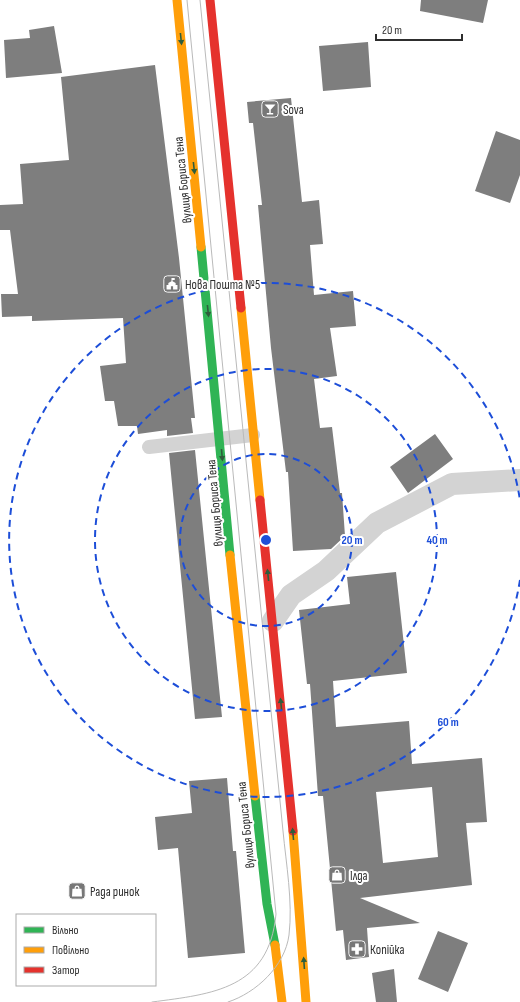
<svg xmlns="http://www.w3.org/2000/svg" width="520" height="1002" font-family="'Sofia Sans Condensed',sans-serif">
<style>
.building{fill:#7e7e7e;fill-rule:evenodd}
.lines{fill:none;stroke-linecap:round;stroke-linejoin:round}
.lane{stroke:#d3d3d3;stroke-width:14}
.street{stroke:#d3d3d3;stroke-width:22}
.fast{stroke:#30b455;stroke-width:9}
.slow{stroke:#ff9f0a;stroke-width:9}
.jam{stroke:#e5322d;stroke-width:9}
.tram{stroke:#bababa;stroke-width:1}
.oneway{fill:#2f5d3c}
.ring{fill:none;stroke:#1d4ed8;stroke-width:2;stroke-dasharray:7 5}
.labels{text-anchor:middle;stroke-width:4;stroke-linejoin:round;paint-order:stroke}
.poi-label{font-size:13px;fill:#2e2e2e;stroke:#fff;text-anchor:start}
.street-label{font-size:13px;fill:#2e2e2e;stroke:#fff}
.centre{fill:#1d4ed8;stroke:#fff;stroke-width:2}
.ring-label{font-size:12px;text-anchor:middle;font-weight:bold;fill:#1d4ed8;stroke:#fff;stroke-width:4;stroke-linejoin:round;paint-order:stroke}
</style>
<rect width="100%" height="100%" fill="#fff"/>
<path class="building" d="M 421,0 L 488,0 L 483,23 L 420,11 Z
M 54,26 L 62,73 L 6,78 L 4,40 L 30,38 L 29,30 Z
M 368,42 L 371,87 L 323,91 L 319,46 Z
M 155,65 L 179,258 L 195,418 L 191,418 L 193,433 L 167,436 L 167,430 L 138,434 L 137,426 L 118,426 L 114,401 L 105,401 L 100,366 L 126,363 L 123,318 L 32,321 L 32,316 L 2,317 L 1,294 L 18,294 L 10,230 L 0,230 L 0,205 L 23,204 L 20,164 L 69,160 L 61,77 Z
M 291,98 L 302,202 L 319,200 L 323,244 L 310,245 L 314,295 L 353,291 L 356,326 L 330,328 L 337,376 L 314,379 L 320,428 L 332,427 L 340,493 L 342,493 L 345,536 L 331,549 L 293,551 L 288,472 L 286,472 L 271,348 L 258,205 L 262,205 L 253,123 L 249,123 L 247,102 Z
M 496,131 L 520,140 L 520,175 L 510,203 L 475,191 Z
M 435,434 L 453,459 L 408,493 L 390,467 Z
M 195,450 L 222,717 L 195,719 L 169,453 Z
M 396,572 L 407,673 L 333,681 L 336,727 L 409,721 L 412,764 L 482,758 L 487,822 L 466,823 L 472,885 L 360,898 L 420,923 L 367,928 L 369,957 L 346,960 L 343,930 L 336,931 L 323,796 L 318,796 L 310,684 L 307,684 L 299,610 L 350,604 L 347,577 ZM 432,787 L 438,857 L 383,863 L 376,792 Z
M 227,778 L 233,851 L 236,851 L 245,953 L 188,958 L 178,848 L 158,850 L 155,817 L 192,813 L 189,781 Z
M 438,931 L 468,943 L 448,992 L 418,979 Z
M 394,969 L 397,1002 L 376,1002 L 372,973 Z"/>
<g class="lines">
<path class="lane" d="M 149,447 L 253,435"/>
<path class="street" d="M 273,621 L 291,595 L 326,571 L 377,523 L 452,484 L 520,480"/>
<path class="fast" d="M 201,247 L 230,555
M 255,796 L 267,904 L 275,945"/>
<path class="slow" d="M 177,0 L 201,247
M 241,308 L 260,500
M 230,555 L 255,796
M 293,831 L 306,1002
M 275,945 L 282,1002"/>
<path class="jam" d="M 210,0 L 241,308
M 260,500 L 293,831"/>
<path class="tram" d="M 200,0 L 283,831 C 286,863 293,902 289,935 C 285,966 256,993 228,1002
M 152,1002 C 213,994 269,989 276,914 L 187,0"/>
</g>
<defs><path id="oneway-solid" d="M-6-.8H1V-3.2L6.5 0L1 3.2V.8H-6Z"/></defs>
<g class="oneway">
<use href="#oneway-solid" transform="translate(181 39) rotate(84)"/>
<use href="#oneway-solid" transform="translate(194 168) rotate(84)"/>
<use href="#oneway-solid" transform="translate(208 311) rotate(84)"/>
<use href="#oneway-solid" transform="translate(222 455) rotate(85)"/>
<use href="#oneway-solid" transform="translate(268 575) rotate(-96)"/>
<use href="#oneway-solid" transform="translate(281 704) rotate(-96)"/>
<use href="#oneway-solid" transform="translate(293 834) rotate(-95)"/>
<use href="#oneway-solid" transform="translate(304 963) rotate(-94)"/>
</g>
<g class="ring">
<circle cx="266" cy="540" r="86"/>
<circle cx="266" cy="540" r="171"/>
<path d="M520 580A257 257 0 1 1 520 500"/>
</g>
<defs>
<symbol id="bar-square" viewBox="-11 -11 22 22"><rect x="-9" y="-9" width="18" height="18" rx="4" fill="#777" stroke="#fff"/><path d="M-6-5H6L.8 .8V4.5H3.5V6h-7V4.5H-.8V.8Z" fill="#fff"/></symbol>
<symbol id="civic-square" viewBox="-11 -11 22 22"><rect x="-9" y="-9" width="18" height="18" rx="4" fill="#777" stroke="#fff"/><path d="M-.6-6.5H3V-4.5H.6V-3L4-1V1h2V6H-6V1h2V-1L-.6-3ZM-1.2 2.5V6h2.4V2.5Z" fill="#fff"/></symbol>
<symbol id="shop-square" viewBox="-11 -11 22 22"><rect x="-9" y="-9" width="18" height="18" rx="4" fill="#777" stroke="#fff"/><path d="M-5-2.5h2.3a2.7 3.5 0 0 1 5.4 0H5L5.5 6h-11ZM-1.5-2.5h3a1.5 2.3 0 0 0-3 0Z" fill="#fff"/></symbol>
<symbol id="pharmacy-square" viewBox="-11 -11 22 22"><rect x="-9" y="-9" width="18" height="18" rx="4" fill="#777" stroke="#fff"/><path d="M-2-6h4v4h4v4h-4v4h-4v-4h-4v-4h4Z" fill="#fff"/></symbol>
</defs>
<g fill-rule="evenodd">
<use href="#bar-square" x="260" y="99" width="20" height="20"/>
<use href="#civic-square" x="162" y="274" width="20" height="20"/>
<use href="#shop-square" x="327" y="865" width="20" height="20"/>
<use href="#shop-square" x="67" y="881" width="20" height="20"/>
<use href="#pharmacy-square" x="347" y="939" width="20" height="20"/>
</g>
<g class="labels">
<g class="poi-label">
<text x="283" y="114">Sova</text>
<text x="185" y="289">Нова Пошта №5</text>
<text x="350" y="880">Ілда</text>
<text x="90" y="896">Рада ринок</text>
<text x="370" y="954">Копійка</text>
</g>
<g class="street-label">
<text transform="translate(182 180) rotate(-96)" y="5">вулиця Бориса Тена</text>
<text transform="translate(214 503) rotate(-95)" y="5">вулиця Бориса Тена</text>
<text transform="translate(245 825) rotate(-96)" y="5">вулиця Бориса Тена</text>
</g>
</g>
<circle cx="266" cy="540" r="6" class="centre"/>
<g class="ring-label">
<text x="352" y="544">20 m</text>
<text x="437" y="544">40 m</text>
<text x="448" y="726">60 m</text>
</g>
<rect x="16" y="914" width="140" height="72" fill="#ffffff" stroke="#ababab"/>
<rect x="24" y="927" width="20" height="6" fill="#30b455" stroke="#ababab"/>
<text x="52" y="934" font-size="12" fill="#2e2e2e">Вільно</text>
<rect x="24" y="947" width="20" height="6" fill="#ff9f0a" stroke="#ababab"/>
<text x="52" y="954" font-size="12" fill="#2e2e2e">Повільно</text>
<rect x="24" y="967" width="20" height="6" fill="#e5322d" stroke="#ababab"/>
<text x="52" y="974" font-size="12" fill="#2e2e2e">Затор</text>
<path d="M376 34v6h86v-6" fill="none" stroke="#2e2e2e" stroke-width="2"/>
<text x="382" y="34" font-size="12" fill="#2e2e2e" stroke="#ffffff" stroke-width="3" paint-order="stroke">20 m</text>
</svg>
